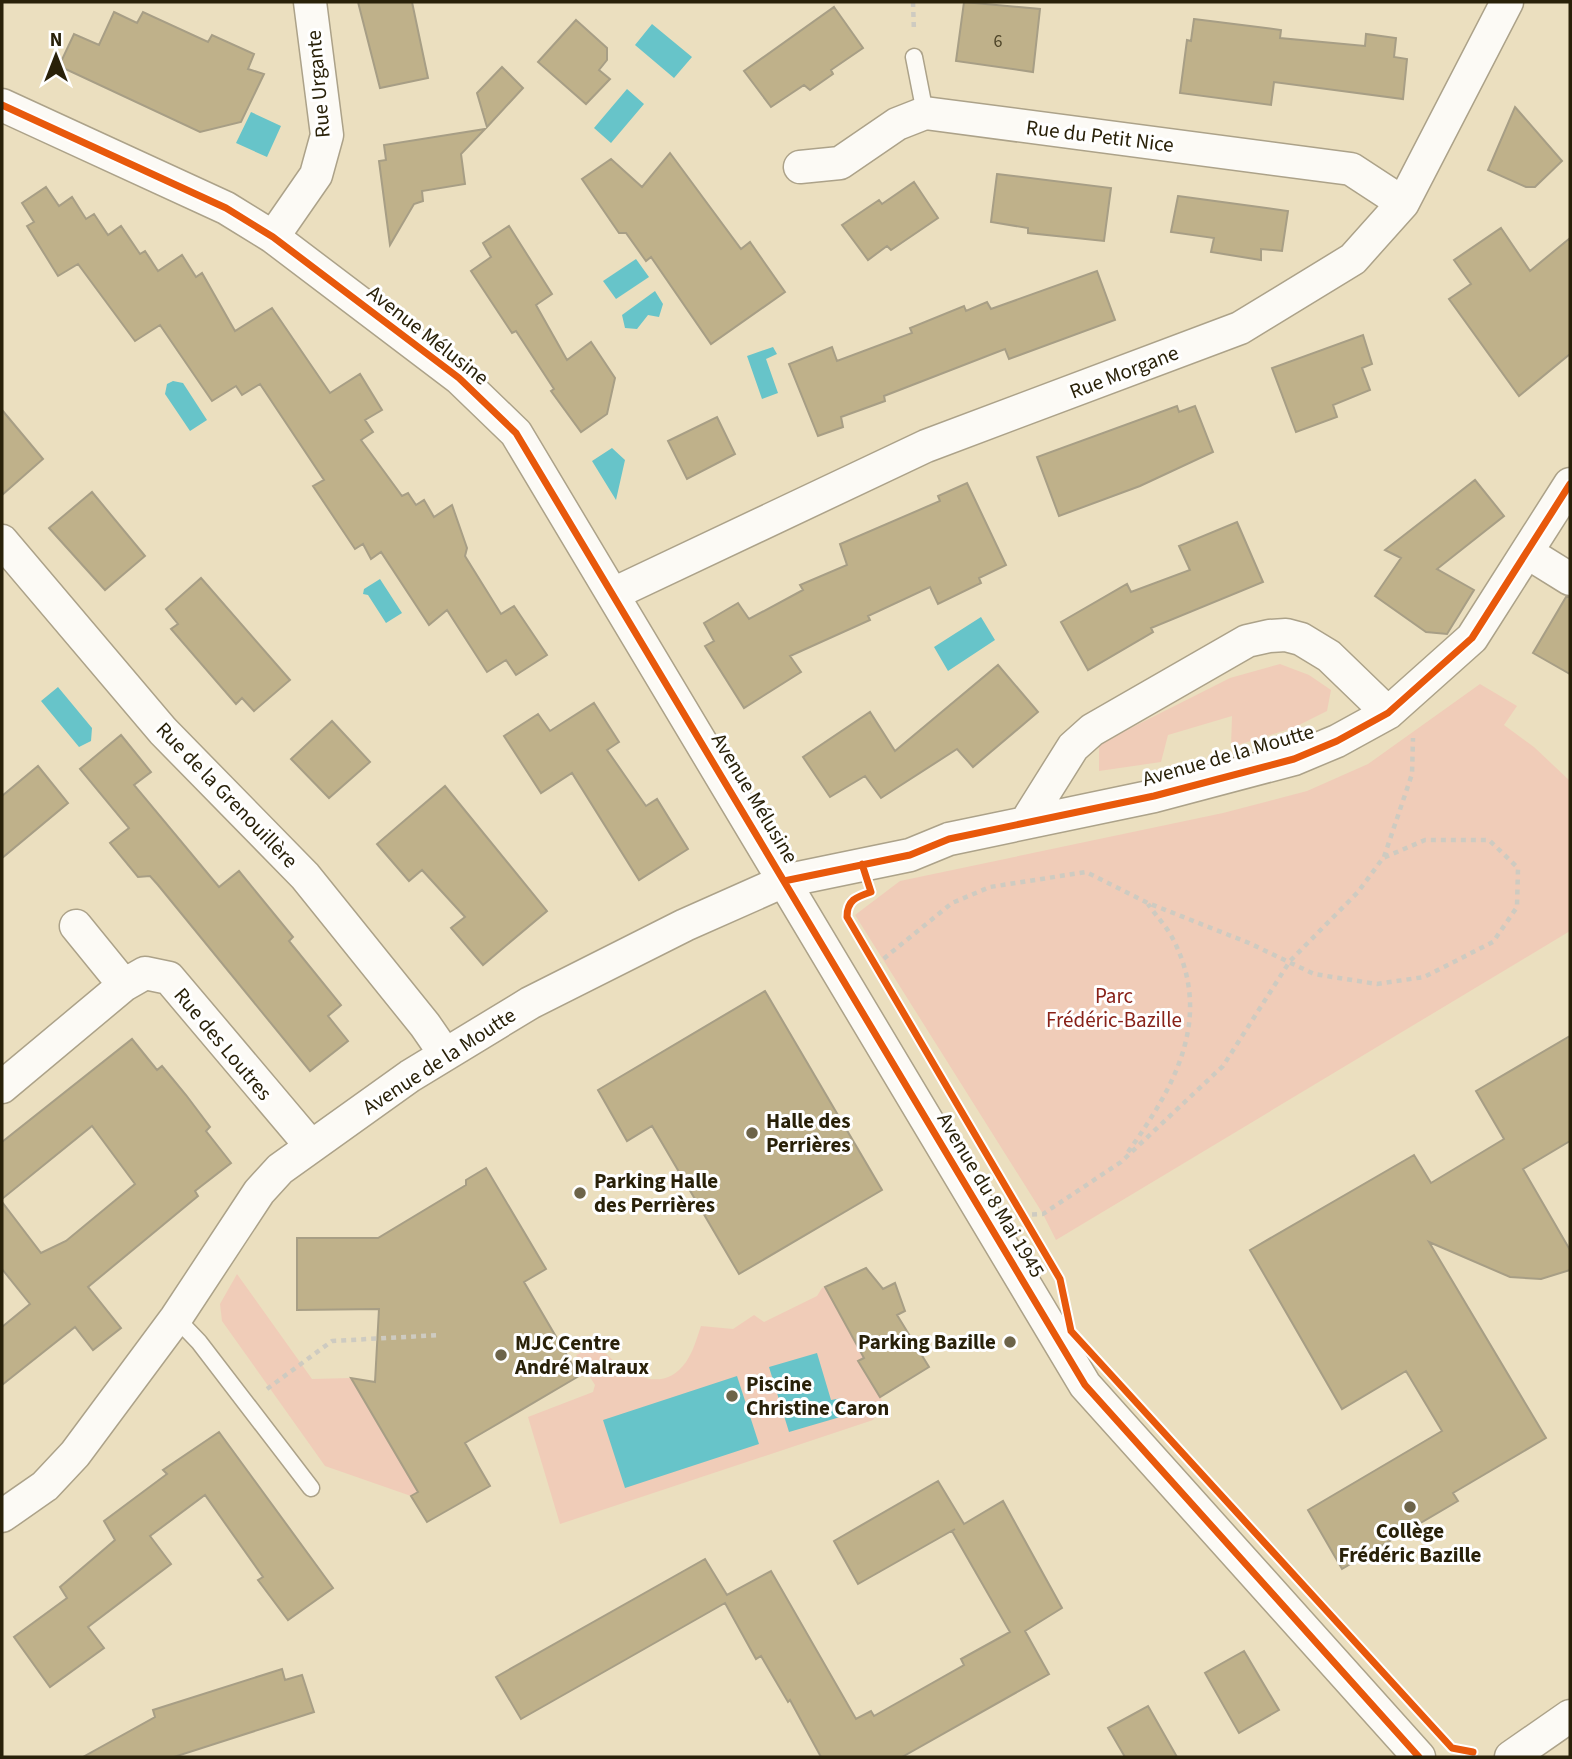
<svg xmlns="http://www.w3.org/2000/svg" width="1572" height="1759" font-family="'Source Sans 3',sans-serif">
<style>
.green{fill:#f0ccb8}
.water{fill:#67c4c9}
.building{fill:#bfb18a;stroke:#a79e85;stroke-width:2}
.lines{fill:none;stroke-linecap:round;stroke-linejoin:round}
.service-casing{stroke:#aca289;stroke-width:19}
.minor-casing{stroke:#aca289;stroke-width:35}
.path{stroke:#cecbc1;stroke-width:4.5;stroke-dasharray:5 5;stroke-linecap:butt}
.service{stroke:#fcfaf5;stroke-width:16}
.minor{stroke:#fcfaf5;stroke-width:32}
.cycleway-casing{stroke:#fff;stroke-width:11}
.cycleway{stroke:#e8590c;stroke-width:7}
.poi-dot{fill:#6d6449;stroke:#fff;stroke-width:2.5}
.labels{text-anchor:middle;stroke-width:6;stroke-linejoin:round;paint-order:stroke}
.number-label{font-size:18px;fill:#4e4529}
.street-label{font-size:21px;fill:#292109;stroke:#fff}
.park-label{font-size:21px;fill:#882118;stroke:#fff}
.poi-label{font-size:21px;font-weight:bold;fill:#292109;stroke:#fff;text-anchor:start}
</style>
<rect width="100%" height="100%" fill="#ebdfbf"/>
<path class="green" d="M 1280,664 L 1309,675 L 1331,690 L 1327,711 L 1293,728 L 1231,747 L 1232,716 L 1168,735 L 1161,762 L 1099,771 L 1099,744 L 1230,678 Z
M 1480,684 L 1517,706 L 1504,725 L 1534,747 L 1570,781 L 1570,931 L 1056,1240 L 1043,1214 L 855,915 L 900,881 L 1223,813 L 1307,791 L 1368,764 Z
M 866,1268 L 883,1289 L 895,1283 L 905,1311 L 898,1315 L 929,1367 L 881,1397 L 883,1407 L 873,1420 L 560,1524 L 528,1417 L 593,1392 L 595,1385 L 576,1355 L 598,1345 C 618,1369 660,1399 686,1362 C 693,1352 697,1338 701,1326 L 733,1329 L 754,1315 L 764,1322 L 817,1296 L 822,1288 Z
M 237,1274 L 312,1379 L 350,1378 L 418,1492 L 411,1496 L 325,1466 L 222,1321 L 220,1304 Z"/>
<path class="water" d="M 652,24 L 692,57 L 674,78 L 635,45 Z
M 627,89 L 644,104 L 611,143 L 594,128 Z
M 251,112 L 281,126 L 267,157 L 236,143 Z
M 636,259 L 649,277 L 616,299 L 603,281 Z
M 655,291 L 663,304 L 659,317 L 648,315 L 637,329 L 625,328 L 622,315 Z
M 773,347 L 777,354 L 766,359 L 778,393 L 762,399 L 747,356 Z
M 173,381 L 183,383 L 207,420 L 190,431 L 165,394 L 167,384 Z
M 612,448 L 625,460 L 616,500 L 592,461 Z
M 380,579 L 402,613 L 386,623 L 368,595 L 363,594 L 364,589 Z
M 981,617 L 995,640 L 948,671 L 934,647 Z
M 58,687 L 92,728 L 91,741 L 79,747 L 41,701 Z
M 817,1353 L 831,1400 L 842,1398 L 847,1415 L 789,1432 L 769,1367 Z
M 737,1376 L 759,1444 L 625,1488 L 603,1420 Z"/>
<path class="building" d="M 358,2 L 412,2 L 428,78 L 380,88 Z
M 964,2 L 1040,9 L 1033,72 L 956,61 Z
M 834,7 L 863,48 L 831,70 L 833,74 L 810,90 L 804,85 L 771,107 L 744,71 Z
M 114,12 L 137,23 L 143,12 L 208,42 L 212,35 L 254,54 L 248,69 L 264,74 L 241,122 L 200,132 L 59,66 L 74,34 L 99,45 Z
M 1194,19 L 1281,30 L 1280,38 L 1365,46 L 1366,34 L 1396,38 L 1394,57 L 1407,59 L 1403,99 L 1274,82 L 1271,105 L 1180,93 L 1187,40 L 1191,41 Z
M 576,20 L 607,48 L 607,60 L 599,70 L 610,79 L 586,104 L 538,62 Z
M 502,67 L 523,88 L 487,127 L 477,93 Z
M 1515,107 L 1562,161 L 1535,187 L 1526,187 L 1488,170 Z
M 485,129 L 461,154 L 465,184 L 422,191 L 423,201 L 414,204 L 390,245 L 379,161 L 386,160 L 384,145 Z
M 670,153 L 741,249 L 750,242 L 785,292 L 711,344 L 651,257 L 646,261 L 626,233 L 619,233 L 582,179 L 611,159 L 642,187 Z
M 997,174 L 1111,188 L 1104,241 L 1028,233 L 1028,228 L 991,222 Z
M 914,182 L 938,218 L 891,250 L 887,246 L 868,260 L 842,225 L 879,200 L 882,204 Z
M 46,187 L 59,206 L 72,197 L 86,219 L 94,214 L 108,235 L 121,226 L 140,254 L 145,251 L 158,271 L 182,255 L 196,277 L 202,273 L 235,331 L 272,308 L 330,393 L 360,374 L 382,410 L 365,420 L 373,432 L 361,440 L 402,496 L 408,493 L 416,505 L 424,500 L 434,517 L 452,505 L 467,548 L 465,556 L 501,614 L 514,606 L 547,655 L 516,675 L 506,660 L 487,672 L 447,610 L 429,625 L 381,552 L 371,559 L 363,544 L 355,549 L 313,486 L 324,480 L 260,384 L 242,395 L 236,386 L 212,401 L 160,325 L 135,341 L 78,264 L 58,276 L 27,226 L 34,222 L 22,203 Z
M 1178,196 L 1288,211 L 1282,251 L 1261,249 L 1261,260 L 1211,252 L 1214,238 L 1171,232 Z
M 509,226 L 552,294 L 536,305 L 567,360 L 591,342 L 615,378 L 607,414 L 581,432 L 551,391 L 554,389 L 516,331 L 512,333 L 471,271 L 491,257 L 483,243 Z
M 1501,228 L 1530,271 L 1570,238 L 1570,354 L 1519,396 L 1449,299 L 1471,284 L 1454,260 Z
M 1097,271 L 1115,320 L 1009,359 L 1005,349 L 884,396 L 885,401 L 841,417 L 843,427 L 818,436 L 789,364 L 832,347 L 837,361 L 912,333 L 910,328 L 964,306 L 966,311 L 987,302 L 991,309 Z
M 1363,335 L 1372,364 L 1362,368 L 1370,390 L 1333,405 L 1337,417 L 1296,432 L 1272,368 Z
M 1177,406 L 1179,412 L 1195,406 L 1213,452 L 1140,486 L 1059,516 L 1037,457 Z
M 2,410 L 43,459 L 2,495 Z
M 717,417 L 735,454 L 687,479 L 668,441 Z
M 1475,480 L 1504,516 L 1437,569 L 1474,590 L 1447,634 L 1426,632 L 1375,596 L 1401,558 L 1385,550 Z
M 967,483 L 1006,565 L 979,578 L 981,583 L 938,604 L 930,587 L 868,616 L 870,620 L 790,656 L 801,672 L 744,708 L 705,646 L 714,641 L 704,623 L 738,603 L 749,619 L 803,590 L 800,585 L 847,565 L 840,544 L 940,501 L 938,496 Z
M 92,492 L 145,556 L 105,590 L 49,528 Z
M 1237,522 L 1263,582 L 1151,628 L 1153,632 L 1088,670 L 1061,622 L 1127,584 L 1131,592 L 1190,570 L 1179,546 Z
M 201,578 L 290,680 L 254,711 L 242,698 L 236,704 L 171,629 L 178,624 L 166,609 Z
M 1566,597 L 1570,597 L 1570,674 L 1533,653 Z
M 998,665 L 1038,712 L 973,767 L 957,749 L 881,798 L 865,776 L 830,797 L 803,757 L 870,712 L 895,751 Z
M 594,703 L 619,742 L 607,750 L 646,806 L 657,799 L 688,849 L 639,880 L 572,773 L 541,793 L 504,736 L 538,714 L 550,731 Z
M 332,721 L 370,762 L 329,798 L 291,759 Z
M 121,735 L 151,772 L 134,785 L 219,887 L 239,871 L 293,937 L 289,941 L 341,1005 L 328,1016 L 348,1041 L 310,1071 L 158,885 L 150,876 L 138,877 L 110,843 L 129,828 L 80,769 Z
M 38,766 L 68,803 L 2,858 L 2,796 Z
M 445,786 L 547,911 L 483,965 L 451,928 L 465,917 L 422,870 L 409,881 L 377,844 Z
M 765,991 L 882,1190 L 739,1274 L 652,1126 L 627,1141 L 598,1090 Z
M 1570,1036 L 1570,1141 L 1523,1169 L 1570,1250 L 1570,1270 L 1541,1279 L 1510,1277 L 1429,1242 L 1546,1438 L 1453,1493 L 1458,1501 L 1342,1569 L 1308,1510 L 1442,1431 L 1406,1371 L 1342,1409 L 1250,1250 L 1414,1155 L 1431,1183 L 1504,1139 L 1476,1091 Z
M 132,1039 L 157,1070 L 162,1066 L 186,1095 L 210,1127 L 206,1131 L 231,1163 L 195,1191 L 198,1196 L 88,1287 L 121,1328 L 93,1350 L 75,1327 L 2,1385 L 2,1327 L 30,1304 L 2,1269 L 2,1202 L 41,1253 L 66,1241 L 135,1184 L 92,1126 L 2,1199 L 2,1142 Z
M 486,1168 L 546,1269 L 524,1282 L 579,1376 L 465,1443 L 490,1486 L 427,1522 L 411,1496 L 418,1492 L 351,1378 L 375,1382 L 379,1309 L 297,1310 L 297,1238 L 378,1238 L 466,1185 L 466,1180 Z
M 866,1268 L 883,1289 L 895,1283 L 905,1311 L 897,1315 L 929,1367 L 880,1397 L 858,1361 L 864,1358 L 825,1287 Z
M 219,1432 L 333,1588 L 288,1620 L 258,1580 L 263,1577 L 205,1495 L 150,1536 L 171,1564 L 88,1627 L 104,1648 L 50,1687 L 14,1637 L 67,1598 L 60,1587 L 115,1540 L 104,1521 L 167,1474 L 163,1470 Z
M 938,1481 L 964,1524 L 1003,1501 L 1062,1608 L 1025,1631 L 1049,1674 L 902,1757 L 821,1757 L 790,1700 L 788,1702 L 761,1656 L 756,1659 L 725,1603 L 521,1719 L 496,1677 L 705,1559 L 727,1595 L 771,1571 L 856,1719 L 871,1711 L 874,1716 L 964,1665 L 961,1659 L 1010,1632 L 952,1531 L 955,1529 L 858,1584 L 834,1541 Z
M 1244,1651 L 1279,1710 L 1239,1733 L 1205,1673 Z
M 282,1669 L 285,1680 L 302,1675 L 314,1712 L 174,1757 L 83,1757 L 155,1717 L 153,1710 Z
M 1148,1706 L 1177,1757 L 1125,1757 L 1108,1728 Z"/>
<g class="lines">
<defs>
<path id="service" d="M 914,57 L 925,113
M 176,1318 L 199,1342 L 311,1488"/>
<path id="minor" d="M 2,105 L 226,208 L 273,237 L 459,378 L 516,433 L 1085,1385 L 1419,1757
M 800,167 L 840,163 L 897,124 L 925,113 L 1351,169 L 1403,203
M 273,237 L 316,175 L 327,135 L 310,2
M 2,541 L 163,731 L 305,876 L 425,1025 L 445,1054
M 1528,553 L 1570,579
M 613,594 L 926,446 L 1240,328 L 1353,259 L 1403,203 L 1507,2
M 1026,822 L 1073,747 L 1092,730 L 1247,641 L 1269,636 L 1286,635 L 1301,639 L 1329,656 L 1388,713
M 76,926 L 124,985 L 145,973 L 169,978 L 311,1146
M 2,1087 L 124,985
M 2,1516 L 45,1486 L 75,1454 L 176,1318 L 259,1192 L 280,1169 L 410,1076 L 530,1003 L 685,925 L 784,881 L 910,855 L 949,839 L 1154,796 L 1294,759 L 1337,741 L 1388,713 L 1472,638 L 1570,484
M 1511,1757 L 1570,1716"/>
</defs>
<use href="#service" class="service-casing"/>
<use href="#minor" class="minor-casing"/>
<path class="path" d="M 913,2 L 914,32
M 1384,857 L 1412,774 L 1413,738
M 876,965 L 952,903 L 990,887 L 1086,872 L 1148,903 L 1249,943 L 1314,974 L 1377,984 L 1424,977 L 1493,942 L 1517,907 L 1518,868 L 1489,840 L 1425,840 L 1383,858 L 1358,892 L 1290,961 L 1223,1066 L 1121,1162 L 1043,1214 L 1025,1215
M 1128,1152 C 1174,1087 1214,1019 1173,939 C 1167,927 1156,916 1148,904
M 267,1389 L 332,1341 L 441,1335"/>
<use href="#service" class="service"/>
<use href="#minor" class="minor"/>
<defs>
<path id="cycleway" d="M 2,105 L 226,208 L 273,237 L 459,378 L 516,433 L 1085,1385 L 1419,1757
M 862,864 L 871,892 C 856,897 847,900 847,917 L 1060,1279 L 1071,1331 L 1452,1748 L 1473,1752
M 784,881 L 910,855 L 949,839 L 1154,796 L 1294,759 L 1337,741 L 1388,713 L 1472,638 L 1570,484"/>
</defs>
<use href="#cycleway" class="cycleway-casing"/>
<use href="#cycleway" class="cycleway"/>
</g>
<g class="poi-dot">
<circle cx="752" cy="1133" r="7"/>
<circle cx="580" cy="1193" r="7"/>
<circle cx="1010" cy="1342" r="7"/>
<circle cx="501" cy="1355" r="7"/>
<circle cx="732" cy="1396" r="7"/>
<circle cx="1410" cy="1507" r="7"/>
</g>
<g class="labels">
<g class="number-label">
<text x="998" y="47">6</text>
</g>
<g class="street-label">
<text transform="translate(318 84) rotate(-95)" y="7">Rue Urgante</text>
<text transform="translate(1100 136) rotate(7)" y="7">Rue du Petit Nice</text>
<text transform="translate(428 335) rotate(38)" y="7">Avenue Mélusine</text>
<text transform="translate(1124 372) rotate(-21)" y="7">Rue Morgane</text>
<text transform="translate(1228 755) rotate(-16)" y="7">Avenue de la Moutte</text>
<text transform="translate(227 795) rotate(46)" y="7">Rue de la Grenouillère</text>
<text transform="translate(755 798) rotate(59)" y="7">Avenue Mélusine</text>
<text transform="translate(223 1044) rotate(50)" y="7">Rue des Loutres</text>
<text transform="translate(439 1061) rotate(-33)" y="7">Avenue de la Moutte</text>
<text transform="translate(991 1195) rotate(59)" y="7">Avenue du 8 Mai 1945</text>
</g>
<g class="park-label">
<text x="1114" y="1003">Parc<tspan x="1114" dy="24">Frédéric-Bazille</tspan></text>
</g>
<g class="poi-label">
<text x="766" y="1128">Halle des<tspan x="766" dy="24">Perrières</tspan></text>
<text x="594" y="1188">Parking Halle<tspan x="594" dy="24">des Perrières</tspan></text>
<text x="996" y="1349" text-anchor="end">Parking Bazille</text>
<text x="515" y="1350">MJC Centre<tspan x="515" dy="24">André Malraux</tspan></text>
<text x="746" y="1391">Piscine<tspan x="746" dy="24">Christine Caron</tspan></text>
<text x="1410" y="1538" text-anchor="middle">Collège<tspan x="1410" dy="24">Frédéric Bazille</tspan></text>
</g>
</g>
<rect width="1572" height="1759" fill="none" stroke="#292109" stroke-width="7"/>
<g transform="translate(56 56)" stroke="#ffffff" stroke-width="5" paint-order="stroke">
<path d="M0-5L12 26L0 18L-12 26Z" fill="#292109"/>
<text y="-10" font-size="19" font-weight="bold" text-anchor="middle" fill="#292109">N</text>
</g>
</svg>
